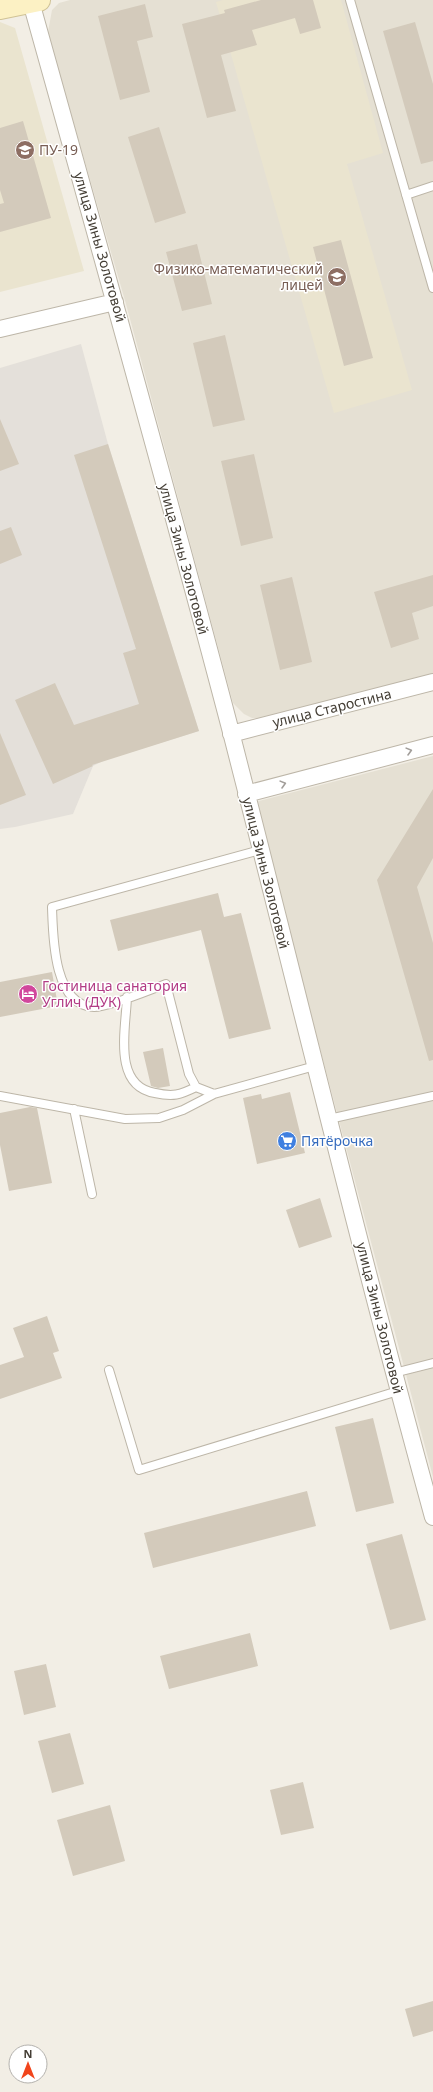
<svg xmlns="http://www.w3.org/2000/svg" width="433" height="2092" font-family="'Noto Sans',sans-serif">
<style>
.residential{fill:#e5e0d3}
.industrial{fill:#e4e0da}
.education{fill:#eae4cf}
.building{fill:#d3cabb}
.lines{fill:none;stroke-linecap:round;stroke-linejoin:round}
.lane-casing{stroke:#bdb6a8;stroke-width:10}
.street-casing{stroke:#bdb6a8;stroke-width:18}
.secondary-casing{stroke:#d0c396;stroke-width:24}
.lane{stroke:#fff;stroke-width:8}
.street{stroke:#fff;stroke-width:16}
.secondary{stroke:#fcf1c4;stroke-width:22}
.oneway{stroke:#a29e9a}
.labels{text-anchor:middle;stroke-width:3;stroke-linejoin:round;paint-order:stroke}
.education-label{font-size:14px;fill:#785e54;stroke:#fff;text-anchor:start}
.street-label{font-size:14px;fill:#443e35;stroke:#fff}
.hotel-label{font-size:14px;fill:#b23c85;stroke:#fff;text-anchor:start}
.shop-label{font-size:14px;fill:#366cbe;stroke:#fff;text-anchor:start}
</style>
<rect width="100%" height="100%" fill="#f2eee5"/>
<path class="residential" d="M 70,0 L 433,0 L 433,674 L 263,718 L 252,718 L 244,714 L 233,703 L 126,304 L 52,48 L 48,32 L 52,10 L 59,3 Z
M 433,756 L 433,1477 L 255,802 Z"/>
<path class="industrial" d="M 81,344 L 108,444 L 199,731 L 105,760 L 93,766 L 73,814 L 15,827 L 0,829 L 0,368 Z"/>
<path class="education" d="M 223,0 L 341,0 L 383,153 L 347,164 L 412,390 L 334,413 L 216,2 Z
M 0,22 L 15,28 L 84,271 L 0,292 Z"/>
<path class="building" d="M 261,0 L 313,0 L 321,28 L 300,34 L 295,18 L 252,30 L 257,45 L 221,55 L 236,111 L 207,118 L 182,24 L 225,13 L 224,10 Z
M 145,4 L 153,37 L 137,41 L 150,92 L 120,100 L 98,16 Z
M 415,22 L 433,84 L 433,161 L 421,164 L 383,31 Z
M 23,121 L 51,218 L 0,232 L 0,204 L 4,203 L 0,190 L 0,128 Z
M 159,127 L 186,213 L 155,223 L 128,137 Z
M 341,240 L 373,358 L 344,366 L 313,247 Z
M 197,244 L 212,304 L 182,311 L 166,252 Z
M 225,335 L 245,420 L 213,427 L 193,343 Z
M 0,419 L 19,464 L 0,471 Z
M 108,444 L 199,731 L 92,765 L 93,766 L 53,784 L 15,700 L 55,683 L 74,725 L 139,704 L 123,653 L 136,649 L 74,455 Z
M 254,454 L 273,538 L 241,546 L 221,461 Z
M 11,527 L 22,555 L 0,564 L 0,531 Z
M 433,575 L 433,606 L 412,613 L 419,639 L 391,648 L 374,592 Z
M 292,577 L 312,662 L 280,670 L 260,585 Z
M 0,733 L 26,795 L 0,805 Z
M 433,789 L 433,858 L 417,887 L 433,943 L 433,1060 L 429,1061 L 377,880 Z
M 218,893 L 224,917 L 241,913 L 271,1029 L 229,1039 L 201,930 L 118,951 L 110,920 Z
M 52,972 L 58,1006 L 0,1017 L 0,982 Z
M 163,1048 L 170,1086 L 158,1088 L 151,1086 L 143,1052 Z
M 290,1092 L 305,1153 L 257,1164 L 243,1098 L 261,1094 L 262,1099 Z
M 30,1107 L 37,1108 L 52,1183 L 9,1191 L 0,1145 L 0,1113 Z
M 320,1198 L 332,1237 L 299,1248 L 286,1210 Z
M 47,1316 L 59,1351 L 53,1353 L 62,1378 L 0,1399 L 0,1365 L 24,1357 L 13,1328 Z
M 373,1418 L 394,1503 L 356,1512 L 335,1427 Z
M 307,1491 L 316,1526 L 153,1568 L 144,1533 Z
M 402,1534 L 426,1620 L 390,1630 L 366,1544 Z
M 250,1633 L 258,1666 L 169,1689 L 160,1656 Z
M 46,1664 L 56,1707 L 24,1715 L 14,1671 Z
M 70,1733 L 84,1784 L 52,1793 L 38,1741 Z
M 303,1782 L 314,1828 L 281,1835 L 270,1790 Z
M 110,1805 L 125,1861 L 73,1876 L 57,1820 Z
M 433,2001 L 433,2031 L 413,2037 L 405,2009 Z"/>
<g class="lines">
<defs>
<path id="lane" d="M 350,0 L 433,288
M 406,195 L 433,186
M 260,850 L 52,907 C 53,935 53,1006 94,1007 C 107,1008 152,989 166,984 L 189,1074 L 196,1087 L 214,1094 L 315,1066
M 127,997 C 126,1028 112,1086 155,1093 C 173,1097 180,1095 196,1087
M 0,1096 L 125,1119 L 159,1118 L 183,1110 L 214,1094
M 74,1109 L 92,1194
M 329,1119 L 433,1096
M 109,1370 L 139,1470 L 398,1391
M 394,1373 L 433,1363"/>
<path id="street" d="M 31,2 C 99,245 167,488 231,732 C 298,993 361,1256 433,1517
M 0,329 L 115,302
M 231,734 L 433,682
M 246,794 L 433,745"/>
<path id="secondary" d="M 0,8 L 39,0"/>
</defs>
<use href="#lane" class="lane-casing"/>
<use href="#street" class="street-casing"/>
<use href="#secondary" class="secondary-casing"/>
<use href="#lane" class="lane"/>
<use href="#street" class="street"/>
<use href="#secondary" class="secondary"/>
</g>
<defs><path id="oneway-chevron" d="M-2-3.5L2.5 0L-2 3.5" fill="none" stroke-width="1.6" stroke-linecap="round" stroke-linejoin="round"/></defs>
<g class="oneway">
<use href="#oneway-chevron" transform="translate(409 751) rotate(-15)"/>
<use href="#oneway-chevron" transform="translate(283 784) rotate(-15)"/>
</g>
<defs>
<symbol id="university-disc" viewBox="-11 -11 22 22"><circle r="9.5" fill="#8d6e63" stroke="#fff"/><path d="M0-5L7-2L0 1L-7-2ZM-4 1L0 2.5L4 1V4Q0 6-4 4Z" fill="#fff"/></symbol>
<symbol id="school-disc" viewBox="-11 -11 22 22"><circle r="9.5" fill="#8d6e63" stroke="#fff"/><path d="M0-5L7-2L0 1L-7-2ZM-4 1L0 2.5L4 1V4Q0 6-4 4Z" fill="#fff"/></symbol>
<symbol id="hotel-disc" viewBox="-11 -11 22 22"><circle r="9.5" fill="#d1479c" stroke="#fff"/><path d="M-6-4.5h1.5V1H6V5H4.5V3h-9V5H-6ZM-4 0a1.8 1.8 0 1 1 3.6 0ZM.5 0V-2.5h3Q6-2.5 6 0Z" fill="#fff"/></symbol>
<symbol id="supermarket-disc" viewBox="-11 -11 22 22"><circle r="9.5" fill="#3f7fe0" stroke="#fff"/><path d="M-6-5.5h2.5l.6 2H6L4.5 2H-2.5L-4.4-4H-6ZM-1.5 3.2a1.3 1.3 0 1 0 .1 0ZM3 3.2a1.3 1.3 0 1 0 .1 0Z" fill="#fff"/></symbol>
</defs>
<g fill-rule="evenodd">
<use href="#university-disc" x="14" y="139" width="22" height="22"/>
<use href="#school-disc" x="326" y="266" width="22" height="22"/>
<use href="#hotel-disc" x="17" y="983" width="22" height="22"/>
<use href="#supermarket-disc" x="276" y="1130" width="22" height="22"/>
</g>
<g class="labels">
<g class="education-label">
<text x="39" y="155">ПУ-19</text>
<text x="323" y="274" text-anchor="end">Физико-математический<tspan x="323" dy="16">лицей</tspan></text>
</g>
<g class="street-label">
<text transform="translate(100 247) rotate(74)" y="5">улица Зины Золотовой</text>
<text transform="translate(184 559) rotate(75)" y="5">улица Зины Золотовой</text>
<text transform="translate(332 708) rotate(-14)" y="5">улица Старостина</text>
<text transform="translate(266 873) rotate(76)" y="5">улица Зины Золотовой</text>
<text transform="translate(380 1318) rotate(76)" y="5">улица Зины Золотовой</text>
</g>
<g class="hotel-label">
<text x="42" y="991">Гостиница санатория<tspan x="42" dy="16">Углич (ДУК)</tspan></text>
</g>
<g class="shop-label">
<text x="301" y="1146">Пятёрочка</text>
</g>
</g>
<g transform="translate(28 2064)"><circle r="19" fill="#ffffff" stroke="#b4b2ae"/>
<path d="M0-3L7 15L0 10L-7 15Z" fill="#f1451c"/>
<text y="-6" font-size="11" font-weight="bold" text-anchor="middle" fill="#443e35">N</text>
</g>
</svg>
